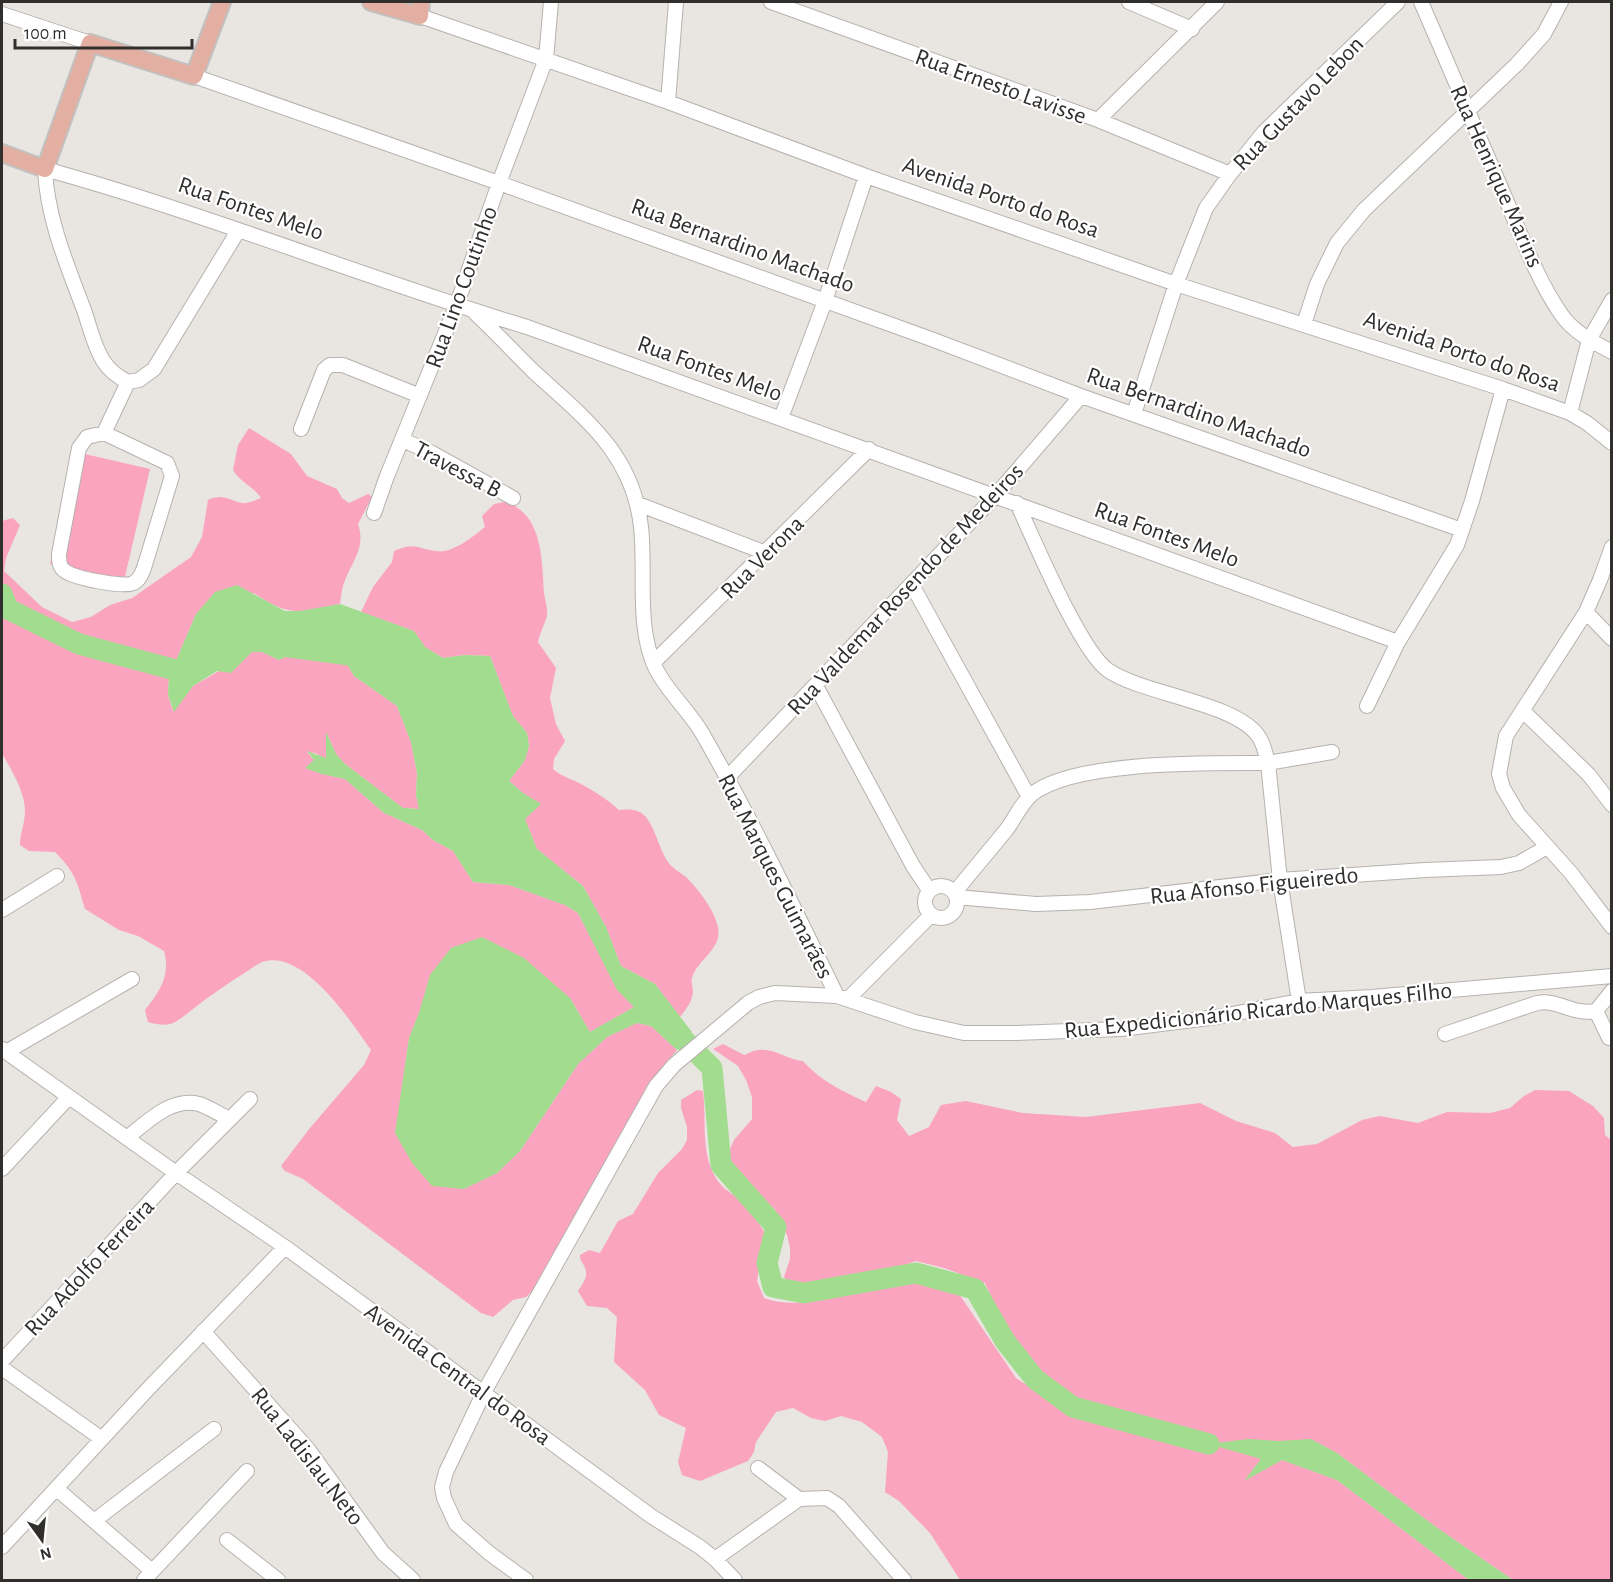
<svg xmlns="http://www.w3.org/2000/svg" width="1613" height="1582" font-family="'Alegreya Sans',sans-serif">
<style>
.green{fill:#faa4bf}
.water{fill:#a2dc8e}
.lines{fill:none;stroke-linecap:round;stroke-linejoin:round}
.river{stroke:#a2dc8e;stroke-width:21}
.minor-casing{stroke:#b6b2ae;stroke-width:16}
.major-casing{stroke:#c1c1c0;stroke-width:20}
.minor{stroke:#fff;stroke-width:14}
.major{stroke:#e3afa3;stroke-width:16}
.labels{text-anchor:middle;stroke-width:4.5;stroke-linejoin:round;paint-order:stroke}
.street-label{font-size:24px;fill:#312f2e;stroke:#fff}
</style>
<rect width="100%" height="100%" fill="#e9e5e1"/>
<path class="green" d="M 249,428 L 291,454 L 307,476 L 337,489 L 342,498 L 349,503 L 368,494 L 372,497 L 358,524 C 366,547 353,560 345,580 C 342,587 341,596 340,604 C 298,612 291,618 254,593 L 196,614 L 169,677 L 168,695 L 173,711 L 193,686 L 252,652 L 262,652 L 279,660 L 314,643 L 335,644 L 354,676 L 397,706 L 411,742 L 417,773 L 416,795 L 419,809 L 403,808 L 345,764 L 336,754 L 327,734 L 326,759 L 315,753 L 307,752 L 314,760 L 306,768 L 322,774 L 345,779 L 384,813 L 422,830 L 433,840 L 453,851 L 473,882 L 509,885 L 565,905 L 578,913 L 617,989 L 634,1007 L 590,1032 L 570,998 L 419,1013 L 409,1038 L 400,1105 L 464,1189 L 497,1173 L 520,1151 L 578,1064 L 607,1037 L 637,1023 L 651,1026 L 677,1050 L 647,1085 L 629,1123 L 538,1286 L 526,1297 L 513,1300 L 493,1317 L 481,1313 L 303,1179 L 285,1171 L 281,1166 L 310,1128 L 364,1065 L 371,1050 C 351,1022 304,948 262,962 C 257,964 251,969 246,972 C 228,983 211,995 193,1009 C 176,1022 171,1029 148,1022 L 145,1010 C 159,992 171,976 164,951 L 138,936 L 119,930 L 85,909 C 77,882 76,873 55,852 L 29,851 L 20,845 C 20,834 25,823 25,811 C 25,791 11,770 2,753 L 2,521 L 13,518 L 20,525 L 6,558 L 4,571 L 42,607 L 72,622 L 91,617 L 110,605 L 132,598 L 191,557 L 202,537 L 208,500 C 222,493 229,500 242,503 C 248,504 256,500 261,498 C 253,486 240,482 233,470 L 238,445 Z
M 76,452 L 150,469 L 124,581 L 50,564 Z
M 505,502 C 543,513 542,561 544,593 C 545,600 548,609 547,616 C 545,623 540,633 538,642 L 556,668 L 550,698 L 556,724 L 565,741 L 554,759 L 553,769 C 562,777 572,779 583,785 C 596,792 608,800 619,810 C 629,809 638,809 645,816 C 655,827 660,851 668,862 C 672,868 680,872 686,877 C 698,889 714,909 718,927 C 722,949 701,957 693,975 C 690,981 693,986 693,992 C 692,1002 686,1009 680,1017 L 655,984 L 621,966 L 606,927 L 583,886 L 537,849 L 525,819 L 540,804 L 523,793 L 509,781 L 525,760 L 529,746 L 527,733 L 513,716 L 490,656 L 465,655 L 443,658 L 425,647 L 414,631 L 361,612 L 373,587 L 392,562 L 394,551 C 416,542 415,548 435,551 C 453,554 472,537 485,527 L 482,516 L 494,504 Z
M 723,1044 L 744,1055 C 749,1053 754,1050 759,1050 C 774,1048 788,1060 803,1061 C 819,1080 844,1092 866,1102 L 876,1086 L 891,1092 L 901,1099 L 897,1120 L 909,1136 L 929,1127 L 941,1105 L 966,1101 L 1023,1113 L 1086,1117 L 1200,1103 L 1236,1121 L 1275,1133 L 1293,1147 L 1317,1144 L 1362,1120 L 1380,1116 L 1418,1123 L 1447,1112 L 1490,1113 L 1510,1108 L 1524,1096 L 1535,1090 L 1569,1091 L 1593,1106 L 1604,1118 L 1605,1135 L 1611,1140 L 1611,1580 L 1513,1580 L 1436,1527 L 1337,1453 L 1312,1440 L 1279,1441 L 1261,1459 L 1245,1480 L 1282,1460 L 1337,1480 L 1469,1580 L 960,1580 L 930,1533 L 899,1501 L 885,1492 L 888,1452 L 882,1437 L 862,1422 L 841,1416 L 825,1421 L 811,1418 L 793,1408 L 776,1412 L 756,1442 L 754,1452 L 748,1461 L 700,1481 L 682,1475 L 678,1462 L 686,1428 L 659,1415 L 645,1390 L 614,1362 L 617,1317 L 607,1308 L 587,1306 L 578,1291 C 582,1284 589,1277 585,1268 C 583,1262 580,1262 580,1255 L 589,1250 L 600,1253 L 618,1221 L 633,1214 L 658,1173 L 682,1149 L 687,1140 L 687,1127 L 681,1108 L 681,1100 L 697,1090 L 703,1091 C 707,1122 699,1159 721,1185 C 727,1192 737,1196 743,1202 C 752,1211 758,1223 765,1233 L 757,1281 L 764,1298 C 801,1312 853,1291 891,1285 C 913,1282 933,1284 955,1288 L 1016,1378 L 1063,1409 L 1096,1421 L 1182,1444 L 1209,1443 L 1198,1432 L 1117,1411 L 1065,1393 L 1030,1362 L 1000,1317 L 985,1283 L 944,1268 L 916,1261 L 890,1271 L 811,1288 C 800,1288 790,1287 784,1277 L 790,1259 L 790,1248 L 787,1235 L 778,1215 L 774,1208 L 754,1194 L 727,1156 L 734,1140 L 752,1119 L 752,1097 L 746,1080 L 738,1066 L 713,1049 Z"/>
<path class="water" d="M 237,585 L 285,611 L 300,611 L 340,604 L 414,631 L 425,647 L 443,658 L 465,655 L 490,656 L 513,716 L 527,733 L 529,746 L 525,760 L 509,781 L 523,793 L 541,804 L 525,819 L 537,849 L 583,886 L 606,927 L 621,966 L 655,984 L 692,1032 L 677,1050 L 651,1026 L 637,1023 L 607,1037 L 578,1064 L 520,1151 L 497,1173 L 464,1189 L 432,1186 L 412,1163 L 395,1133 L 409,1038 L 419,1013 L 430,975 L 451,948 L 482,937 L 524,958 L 570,998 L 590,1032 L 634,1007 L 617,990 L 578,913 L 565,905 L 509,885 L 473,882 L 453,851 L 433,840 L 422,830 L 384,813 L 345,779 L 322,774 L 305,768 L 314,760 L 307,751 L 326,758 L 326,732 L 336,754 L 345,764 L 403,808 L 419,809 L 416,795 L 417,773 L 411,742 L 397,706 L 354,676 L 335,644 L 314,643 L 279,660 L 262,652 L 252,652 L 231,673 L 217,671 L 193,686 L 174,712 L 168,695 L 169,677 L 196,614 L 215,592 Z
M 1248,1439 L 1279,1441 L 1311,1439 L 1337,1453 L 1436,1527 L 1513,1580 L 1469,1580 L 1337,1480 L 1282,1460 L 1244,1481 L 1261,1459 L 1209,1444 Z"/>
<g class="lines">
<path class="river" d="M 2,594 L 8,609 L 79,644 L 183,672 L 197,665
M 275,645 L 364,657 L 368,659
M 666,1022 L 712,1068 L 721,1165 L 776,1227 L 767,1263 L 773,1287 L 804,1293 L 916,1273 L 975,1289 L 1005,1341 L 1035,1379 L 1073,1407 L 1209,1444"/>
<defs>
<path id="minor" d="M 771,2 L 1098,120 L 1230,174
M 1129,2 L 1192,29
M 1421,2 C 1449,66 1476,130 1504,195 C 1521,234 1536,278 1561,314 C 1573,332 1593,342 1612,352
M 2,14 L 90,43
M 420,16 L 668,102 L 866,176 L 1176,284 L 1503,389 L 1570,413 L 1587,423 L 1612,443
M 194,76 L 499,183 L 931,339 L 1081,396 L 1462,530
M 668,102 L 676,2
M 1098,120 L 1217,2
M 238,231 L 154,369 L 139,380 L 128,382 C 118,377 110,371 104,362 C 94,347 90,327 84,310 C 67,265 47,218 45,169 C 208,214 365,278 527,327 L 1398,642
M 475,313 C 495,332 514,352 533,371 C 584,418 633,453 641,527 C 646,570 636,626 655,667 C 667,692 688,709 702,733 C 751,818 794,908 837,996
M 1304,324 L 1317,284 L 1337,243 L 1364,210 L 1517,64 L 1544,34 L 1561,2
M 1570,413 L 1589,340 L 1612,300
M 1134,414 L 1176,284 L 1206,208 L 1230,174 L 1264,132 L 1398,2
M 781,418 L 825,301 L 866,176
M 301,429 L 324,370 L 330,365 L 343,365 L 420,396
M 104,433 L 167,463 L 172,476 L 144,568 C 142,573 139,581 133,583 C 124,588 74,578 65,571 C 59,567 59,561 59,554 L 79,448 L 87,437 Z
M 104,433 L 128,382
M 403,440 L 434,454 L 513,498
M 1017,503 C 1033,538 1081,653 1109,671 C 1146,695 1237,703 1259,737 C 1264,745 1266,754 1268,763 L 1332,752
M 638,504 L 766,553
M 374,513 L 387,476 L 457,304 L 499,183 L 546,59 L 551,2
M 1612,547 L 1600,580 L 1586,612 L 1506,736 L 1499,774 L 1503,788 L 1519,815 L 1571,873 L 1612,927
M 912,585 L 1029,797
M 1586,612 L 1612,639
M 653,663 L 869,449
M 816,686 L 913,866 L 929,890
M 1367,706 L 1398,642 L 1457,545 L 1472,501 L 1503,389
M 1523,711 L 1589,775 L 1612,805
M 726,779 L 996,495 L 1081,396
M925 902a16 16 0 1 1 32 0a16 16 0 1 1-32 0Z
M 955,892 C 972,871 990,850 1007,829 C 1015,818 1021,804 1031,795 C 1072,760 1213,763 1268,763 L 1280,880 L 1299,1001
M 957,897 L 1036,904 L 1090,902 L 1280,880 L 1425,870 L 1501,867 L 1519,863 L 1547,847
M 2,910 L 57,876
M 848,999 L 931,915
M 1596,1011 L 1609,1038
M 1445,1034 L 1537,1003 C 1559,999 1571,1015 1596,1011 L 1612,991
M 2,1049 L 176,1173 L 285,1247 L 651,1516 L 700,1547 L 715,1559 L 735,1580
M 6,1052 L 132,979
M 127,1138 C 147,1122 171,1097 199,1104 C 209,1107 220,1115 230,1119
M 2,1169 L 69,1097
M 203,1331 L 308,1449 L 383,1553 L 413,1580
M 2,1361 L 176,1173 L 250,1099
M 2,1368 L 102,1439
M 758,1468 L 799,1499
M 57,1489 L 152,1571
M 94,1521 L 214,1429
M 227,1540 L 278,1580
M 2,1547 L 147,1390 L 285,1247
M 715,1559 L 799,1499 L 827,1498 L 839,1506 L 904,1580
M 144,1580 L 247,1471
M 526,1580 L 489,1553 L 456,1524 L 444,1498 L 442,1487 L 446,1472 L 484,1392 L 656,1086 L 674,1065 L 748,1003 L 759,997 L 775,993 L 837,996 L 915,1022 L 964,1033 L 1015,1033 L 1121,1029 L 1217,1017 L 1299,1001 L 1372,997 L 1612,976"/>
<path id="major" d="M 371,2 L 420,16 L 421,2
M 2,153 L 45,169 L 90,43 L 194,76 L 222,2"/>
</defs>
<use href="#minor" class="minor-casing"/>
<use href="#major" class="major-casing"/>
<use href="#minor" class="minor"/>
<use href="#major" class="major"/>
</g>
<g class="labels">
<g class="street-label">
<text transform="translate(1001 86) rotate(20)" y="8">Rua Ernesto Lavisse</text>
<text transform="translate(1298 103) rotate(-46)" y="8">Rua Gustavo Lebon</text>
<text transform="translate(1497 176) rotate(66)" y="8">Rua Henrique Marins</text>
<text transform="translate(1001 197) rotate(19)" y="8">Avenida Porto do Rosa</text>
<text transform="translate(251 208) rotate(19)" y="8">Rua Fontes Melo</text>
<text transform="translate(743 245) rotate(20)" y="8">Rua Bernardino Machado</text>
<text transform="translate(461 287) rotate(-70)" y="8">Rua Lino Coutinho</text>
<text transform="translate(1462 351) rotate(19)" y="8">Avenida Porto do Rosa</text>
<text transform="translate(710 368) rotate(20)" y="8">Rua Fontes Melo</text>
<text transform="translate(1199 412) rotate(19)" y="8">Rua Bernardino Machado</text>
<text transform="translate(458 469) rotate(28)" y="8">Travessa B</text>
<text transform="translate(1167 534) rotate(20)" y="8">Rua Fontes Melo</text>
<text transform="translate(762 557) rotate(-45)" y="8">Rua Verona</text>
<text transform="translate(905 589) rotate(-47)" y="8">Rua Valdemar Rosendo de Medeiros</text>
<text transform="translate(776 876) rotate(63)" y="8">Rua Marques Guimarães</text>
<text transform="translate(1254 885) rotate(-6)" y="8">Rua Afonso Figueiredo</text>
<text transform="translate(1258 1010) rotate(-6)" y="8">Rua Expedicionário Ricardo Marques Filho</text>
<text transform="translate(89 1267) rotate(-47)" y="8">Rua Adolfo Ferreira</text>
<text transform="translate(458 1374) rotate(36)" y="8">Avenida Central do Rosa</text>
<text transform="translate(308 1456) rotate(52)" y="8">Rua Ladislau Neto</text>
</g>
</g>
<rect width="1613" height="1582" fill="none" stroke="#312f2e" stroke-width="6"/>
<g transform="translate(42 1540) rotate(165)" stroke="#ffffff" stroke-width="4.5" paint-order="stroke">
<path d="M0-4.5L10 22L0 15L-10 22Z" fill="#312f2e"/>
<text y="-9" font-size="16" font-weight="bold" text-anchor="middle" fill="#312f2e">N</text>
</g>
<path d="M15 39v9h177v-9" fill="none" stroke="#312f2e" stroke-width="3"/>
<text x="24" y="39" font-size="18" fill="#312f2e" stroke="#ffffff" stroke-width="4.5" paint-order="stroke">100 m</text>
</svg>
